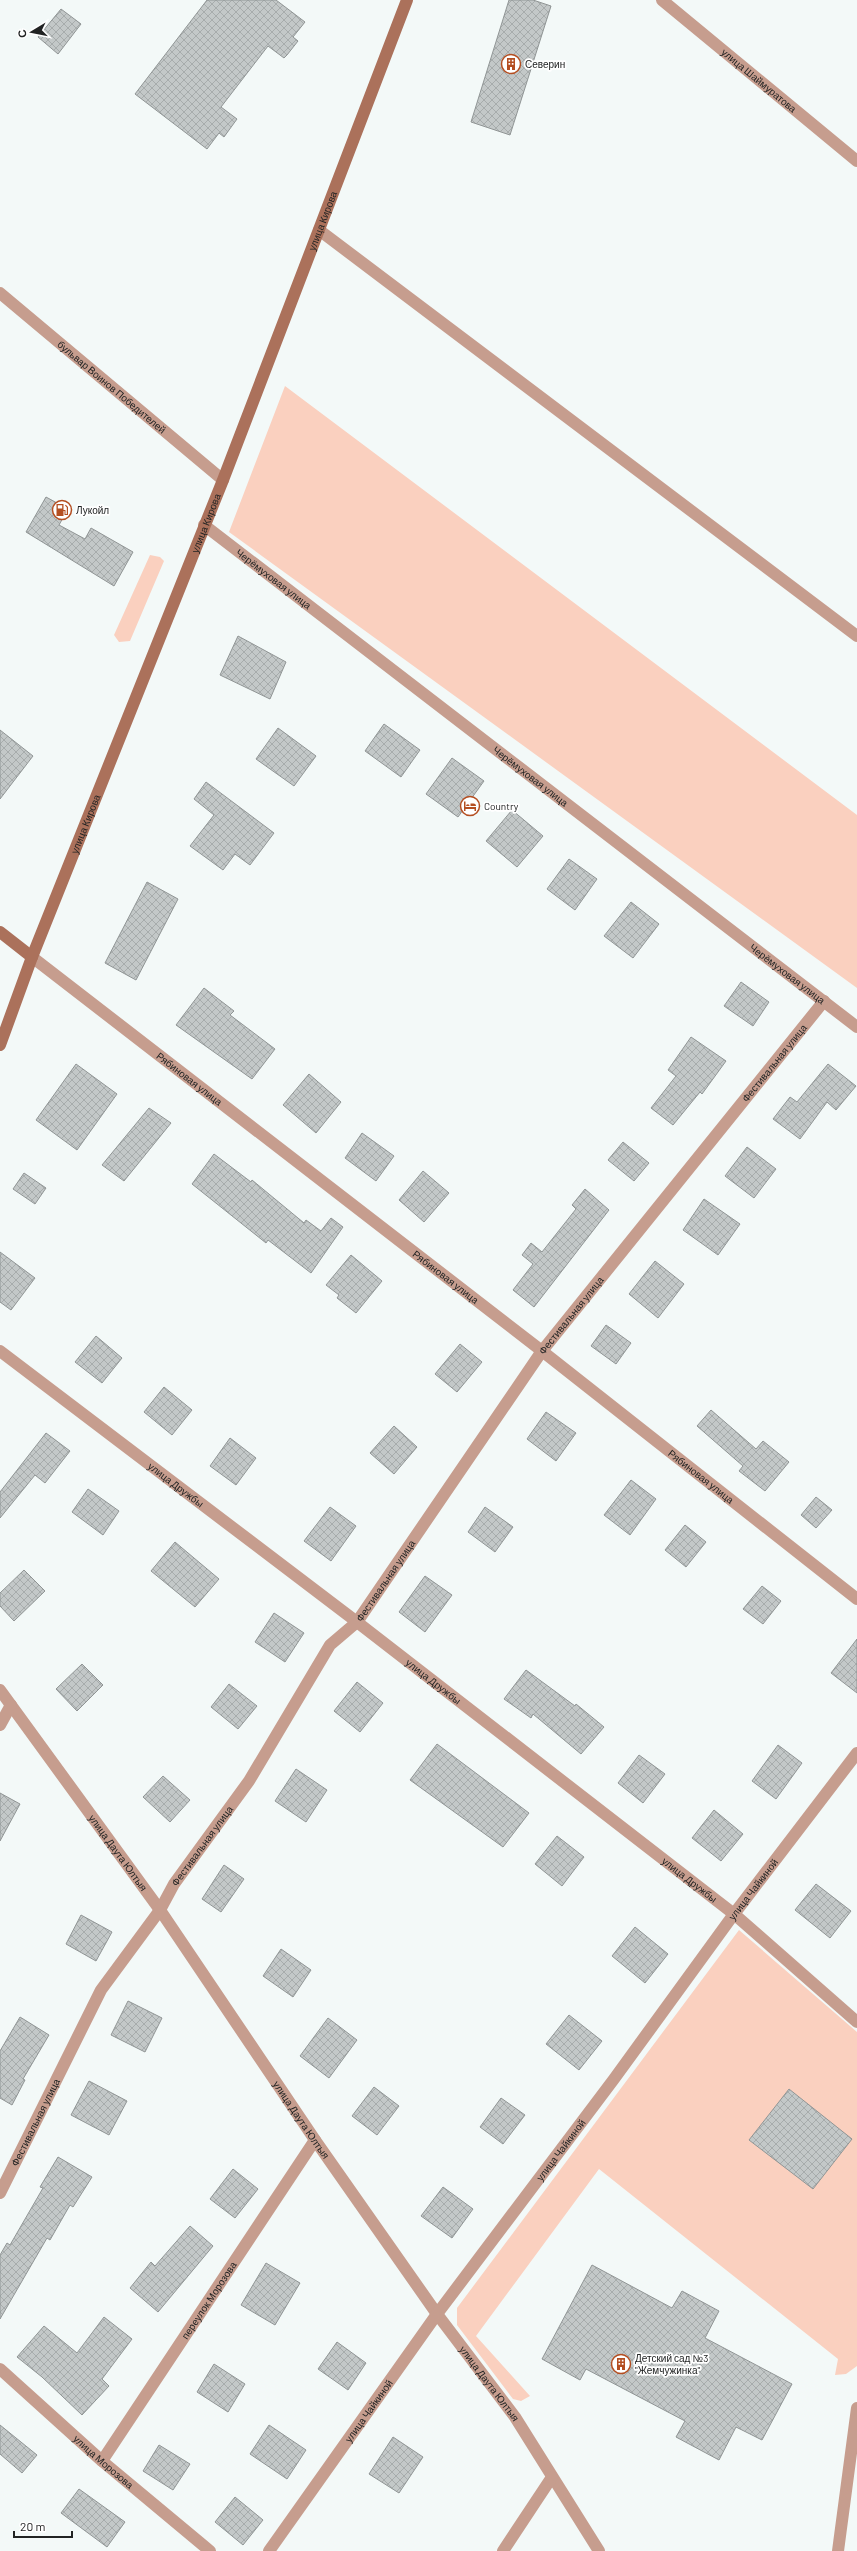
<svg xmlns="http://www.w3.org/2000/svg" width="857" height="2551" font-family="Barlow,sans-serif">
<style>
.grass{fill:#fad0bf}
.building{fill:url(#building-cross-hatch);stroke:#909595}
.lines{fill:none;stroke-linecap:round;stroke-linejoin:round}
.street{stroke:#c69d8e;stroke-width:12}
.secondary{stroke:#ab715b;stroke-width:12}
.labels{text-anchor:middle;stroke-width:3.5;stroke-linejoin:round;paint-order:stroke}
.poi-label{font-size:10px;fill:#212323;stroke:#fff;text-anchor:start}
.street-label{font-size:10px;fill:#212323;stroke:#fff}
</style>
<defs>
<pattern id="building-cross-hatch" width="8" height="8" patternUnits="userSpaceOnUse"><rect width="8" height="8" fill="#c3c8c8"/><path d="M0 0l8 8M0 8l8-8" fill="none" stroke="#a7acac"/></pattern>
</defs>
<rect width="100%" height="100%" fill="#f3f9f8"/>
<path class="grass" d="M 285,386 L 857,815 L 857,988 L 229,532 Z
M 150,555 L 160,557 L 164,561 L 130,641 L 119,642 L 114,635 Z
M 739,1930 L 857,2032 L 857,2366 L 846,2374 L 835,2375 L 838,2359 L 599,2169 L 476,2336 L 530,2396 L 521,2401 L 513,2399 L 457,2325 L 457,2308 Z"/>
<path class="building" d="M 207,0 L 276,0 L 305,22 L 293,37 L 298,41 L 287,55 L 284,58 L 268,46 L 221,107 L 237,119 L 224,137 L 219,133 L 207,149 L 135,94 Z
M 509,0 L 533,0 L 551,6 L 510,135 L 471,122 Z
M 61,9 L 81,24 L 58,54 L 38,37 Z
M 46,497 L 68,509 L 59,525 L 85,539 L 91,528 L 133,552 L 114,586 L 26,532 Z
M 238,636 L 286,662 L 270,699 L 220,675 Z
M 384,724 L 420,750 L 401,777 L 365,751 Z
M 278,728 L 316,756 L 294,786 L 256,759 Z
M 0,730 L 33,756 L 0,799 Z
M 452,758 L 484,781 L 458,817 L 426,794 Z
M 206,782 L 274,833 L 250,865 L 235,854 L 223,870 L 190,846 L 214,815 L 194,799 Z
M 512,810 L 543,836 L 517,867 L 486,841 Z
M 569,859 L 597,879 L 575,910 L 547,889 Z
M 147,882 L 178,899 L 136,980 L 105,963 Z
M 631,902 L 659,924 L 633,958 L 604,936 Z
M 741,982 L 769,1002 L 753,1026 L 724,1006 Z
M 204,988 L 234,1011 L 230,1015 L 275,1049 L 252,1079 L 176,1025 Z
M 691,1037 L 726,1061 L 702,1094 L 700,1092 L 673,1125 L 651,1108 L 676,1076 L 668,1070 Z
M 76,1064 L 117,1094 L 77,1150 L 36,1120 Z
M 828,1064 L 856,1086 L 836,1110 L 827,1102 L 800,1139 L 773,1119 L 790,1097 L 797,1102 Z
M 309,1074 L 341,1102 L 316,1133 L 283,1105 Z
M 149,1108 L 171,1123 L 124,1181 L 102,1165 Z
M 362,1133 L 394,1156 L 376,1181 L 345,1158 Z
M 623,1142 L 649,1163 L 634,1181 L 608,1160 Z
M 747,1147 L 776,1169 L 754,1198 L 725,1176 Z
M 214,1154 L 251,1182 L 252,1180 L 304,1223 L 306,1220 L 321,1231 L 331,1218 L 343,1227 L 311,1273 L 268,1240 L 266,1243 L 192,1184 Z
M 423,1171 L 449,1193 L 424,1222 L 399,1200 Z
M 24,1173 L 46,1188 L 35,1204 L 13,1189 Z
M 585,1189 L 609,1210 L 534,1307 L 513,1290 L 533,1264 L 522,1255 L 531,1243 L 542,1252 L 576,1209 L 572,1205 Z
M 704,1199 L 740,1224 L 718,1255 L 683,1230 Z
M 0,1252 L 35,1278 L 11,1310 L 0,1302 Z
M 351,1255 L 382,1281 L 356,1313 L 337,1298 L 339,1295 L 326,1285 Z
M 655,1261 L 684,1284 L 658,1318 L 629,1294 Z
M 606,1325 L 631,1343 L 616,1364 L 591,1346 Z
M 96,1336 L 122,1358 L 102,1383 L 75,1362 Z
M 460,1344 L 482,1362 L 457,1392 L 435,1374 Z
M 164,1387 L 192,1410 L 172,1435 L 144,1412 Z
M 711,1410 L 756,1449 L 763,1441 L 789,1462 L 765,1491 L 739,1471 L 743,1466 L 697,1426 Z
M 546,1412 L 576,1433 L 556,1461 L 527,1439 Z
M 394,1426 L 417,1447 L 394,1474 L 370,1453 Z
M 46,1433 L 70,1451 L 45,1483 L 35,1475 L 0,1518 L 0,1492 Z
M 230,1438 L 256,1458 L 236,1485 L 210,1466 Z
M 631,1480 L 656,1499 L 630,1535 L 604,1515 Z
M 88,1489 L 119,1511 L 103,1535 L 72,1512 Z
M 816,1497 L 832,1510 L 816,1528 L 801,1515 Z
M 330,1507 L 356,1526 L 331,1561 L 304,1541 Z
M 485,1507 L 513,1527 L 495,1552 L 468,1532 Z
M 685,1525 L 706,1542 L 686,1567 L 665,1550 Z
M 175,1542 L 219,1579 L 195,1607 L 151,1571 Z
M 24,1570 L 45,1591 L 14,1621 L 0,1606 L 0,1593 Z
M 425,1576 L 452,1595 L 425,1632 L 399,1612 Z
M 762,1586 L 781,1601 L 763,1624 L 743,1609 Z
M 274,1613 L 304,1633 L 285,1662 L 255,1642 Z
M 857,1639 L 857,1693 L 831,1673 Z
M 82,1664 L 103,1685 L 77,1711 L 56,1689 Z
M 526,1670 L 575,1706 L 576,1704 L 604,1727 L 581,1754 L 533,1714 L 531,1718 L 504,1699 Z
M 357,1682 L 383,1703 L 360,1732 L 334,1711 Z
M 229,1684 L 257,1706 L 238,1729 L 211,1707 Z
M 437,1744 L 529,1813 L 503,1847 L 410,1780 Z
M 778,1745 L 802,1763 L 776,1799 L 752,1781 Z
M 639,1755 L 665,1774 L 643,1803 L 618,1783 Z
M 296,1769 L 327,1790 L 306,1822 L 275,1801 Z
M 163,1776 L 190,1800 L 170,1822 L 143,1797 Z
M 0,1793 L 20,1804 L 0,1841 Z
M 714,1810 L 743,1834 L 721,1861 L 692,1838 Z
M 557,1836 L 584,1857 L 562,1886 L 535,1864 Z
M 224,1865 L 244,1879 L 221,1912 L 202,1899 Z
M 816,1884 L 851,1911 L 830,1938 L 795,1910 Z
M 81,1915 L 112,1932 L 96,1961 L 66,1944 Z
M 635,1927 L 668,1954 L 645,1983 L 612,1956 Z
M 281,1949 L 311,1970 L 293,1997 L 263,1976 Z
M 128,2001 L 162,2018 L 145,2052 L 111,2035 Z
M 569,2015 L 602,2041 L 579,2070 L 546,2044 Z
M 20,2017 L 49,2035 L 23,2079 L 25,2080 L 12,2105 L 0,2098 L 0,2051 Z
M 328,2018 L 357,2040 L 329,2078 L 300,2056 Z
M 89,2081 L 127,2101 L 109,2135 L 71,2115 Z
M 374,2087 L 399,2106 L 377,2135 L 352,2116 Z
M 789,2089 L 852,2139 L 813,2189 L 749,2140 Z
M 501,2098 L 525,2115 L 503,2144 L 480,2127 Z
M 58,2157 L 92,2177 L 73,2207 L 70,2205 L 50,2240 L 47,2238 L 0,2319 L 0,2255 L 7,2243 L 10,2245 L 43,2188 L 40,2187 Z
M 233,2169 L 258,2189 L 235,2218 L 210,2199 Z
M 443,2187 L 473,2209 L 452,2238 L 421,2216 Z
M 190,2226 L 213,2246 L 158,2312 L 130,2288 L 151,2262 L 155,2266 Z
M 266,2263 L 300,2283 L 275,2325 L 241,2305 Z
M 592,2265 L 672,2308 L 682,2291 L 719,2311 L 705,2338 L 792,2384 L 762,2440 L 736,2427 L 719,2460 L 676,2437 L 685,2421 L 586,2369 L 580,2380 L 542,2359 Z
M 104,2317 L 132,2339 L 102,2379 L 109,2386 L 82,2415 L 42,2377 L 17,2357 L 44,2326 L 77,2353 Z
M 337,2342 L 366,2363 L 348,2390 L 318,2369 Z
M 214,2364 L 245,2384 L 228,2412 L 197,2392 Z
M 0,2425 L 37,2455 L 22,2473 L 0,2454 Z
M 269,2425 L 306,2450 L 287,2479 L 250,2454 Z
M 393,2437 L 423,2457 L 399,2493 L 369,2474 Z
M 159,2445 L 190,2464 L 173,2490 L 143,2471 Z
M 79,2489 L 125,2522 L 107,2547 L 61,2513 Z
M 235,2497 L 263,2520 L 243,2545 L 215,2522 Z"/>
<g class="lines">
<g class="street">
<path id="s1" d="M 662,0 L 857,161"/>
<path d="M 319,230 L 857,636"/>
<path id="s2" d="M 0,293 L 223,480"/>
<path id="s3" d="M 204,525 L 857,1027"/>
<path id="s4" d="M 32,957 L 542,1351 L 857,1599"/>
<path id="s5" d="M 0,1351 L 357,1622 L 734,1914 L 857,2022"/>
<path id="s6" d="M 0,1690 L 160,1910 L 315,2140 L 437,2314 L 515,2417 L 599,2551"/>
<path d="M 0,1725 L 11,1705"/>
<path id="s7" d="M 0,2193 L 101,1990 L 160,1910 L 174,1884 L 249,1781 L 330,1645 L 357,1622 L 542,1351 L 824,1001"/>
<path id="s8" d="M 0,2369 L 102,2461 L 210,2551"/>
<path id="s9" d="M 102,2461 L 315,2140"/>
<path id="s10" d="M 269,2551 L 437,2314 L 614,2079 L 734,1914 L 857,1753"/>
<path d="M 503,2551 L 552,2477"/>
<path d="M 838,2551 L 857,2408"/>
</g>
<g class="secondary">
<path d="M 0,932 L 32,957"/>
<path id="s11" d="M 0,1045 L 32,957 L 223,480 L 407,0"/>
</g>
</g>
<defs>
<symbol id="building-ring" viewBox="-11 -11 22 22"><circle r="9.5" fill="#fff" stroke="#b44e21" stroke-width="1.5"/><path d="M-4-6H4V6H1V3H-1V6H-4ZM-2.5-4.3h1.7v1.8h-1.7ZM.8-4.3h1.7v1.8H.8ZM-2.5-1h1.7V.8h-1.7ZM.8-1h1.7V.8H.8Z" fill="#b44e21"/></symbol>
<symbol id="fuel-ring" viewBox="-11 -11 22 22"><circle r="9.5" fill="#fff" stroke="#b44e21" stroke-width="1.5"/><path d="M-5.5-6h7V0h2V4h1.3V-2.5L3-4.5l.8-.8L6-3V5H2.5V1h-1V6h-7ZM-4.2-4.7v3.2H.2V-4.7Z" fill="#b44e21"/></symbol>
<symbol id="hotel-ring" viewBox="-11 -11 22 22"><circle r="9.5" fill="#fff" stroke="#b44e21" stroke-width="1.5"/><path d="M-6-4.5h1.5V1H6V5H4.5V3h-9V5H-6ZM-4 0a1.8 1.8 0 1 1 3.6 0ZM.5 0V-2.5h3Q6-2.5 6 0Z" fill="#b44e21"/></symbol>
</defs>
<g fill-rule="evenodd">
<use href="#building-ring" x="500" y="53" width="22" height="22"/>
<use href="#fuel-ring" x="51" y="499" width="22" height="22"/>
<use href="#hotel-ring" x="459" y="795" width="22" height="22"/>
<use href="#building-ring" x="610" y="2353" width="22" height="22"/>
</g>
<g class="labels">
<g class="poi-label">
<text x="525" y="68">Северин</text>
<text x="76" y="514">Лукойл</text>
<text x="484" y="810">Country</text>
<text x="635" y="2362">Детский сад №3<tspan x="635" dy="12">"Жемчужинка"</tspan></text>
</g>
<g class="street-label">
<text dy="4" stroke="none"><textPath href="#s1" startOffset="126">улица Шаймуратова</textPath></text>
<text dy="4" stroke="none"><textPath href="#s11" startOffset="885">улица Кирова</textPath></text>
<text dy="4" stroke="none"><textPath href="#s2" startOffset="146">бульвар Воинов Победителей</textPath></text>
<text dy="4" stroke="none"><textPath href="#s11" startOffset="561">улица Кирова</textPath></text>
<text dy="4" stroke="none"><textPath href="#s3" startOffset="88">Черёмуховая улица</textPath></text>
<text dy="4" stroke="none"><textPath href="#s3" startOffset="412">Черёмуховая улица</textPath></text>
<text dy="4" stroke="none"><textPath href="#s11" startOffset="237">улица Кирова</textPath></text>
<text dy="4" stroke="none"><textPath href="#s3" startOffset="736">Черёмуховая улица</textPath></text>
<text dy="4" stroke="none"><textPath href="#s7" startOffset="1375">Фестивальная улица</textPath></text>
<text dy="4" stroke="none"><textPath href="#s4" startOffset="199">Рябиновая улица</textPath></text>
<text dy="4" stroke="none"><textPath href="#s4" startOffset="523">Рябиновая улица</textPath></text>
<text dy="4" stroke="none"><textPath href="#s7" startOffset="1051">Фестивальная улица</textPath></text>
<text dy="4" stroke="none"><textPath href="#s4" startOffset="847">Рябиновая улица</textPath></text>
<text dy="4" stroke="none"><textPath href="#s5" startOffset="221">улица Дружбы</textPath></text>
<text dy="4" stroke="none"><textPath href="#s7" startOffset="727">Фестивальная улица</textPath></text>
<text dy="4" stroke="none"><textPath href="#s5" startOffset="545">улица Дружбы</textPath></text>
<text dy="4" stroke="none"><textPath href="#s7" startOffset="403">Фестивальная улица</textPath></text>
<text dy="4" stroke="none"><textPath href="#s6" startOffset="201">улица Даута Юлтыя</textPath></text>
<text dy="4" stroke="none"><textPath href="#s5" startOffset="869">улица Дружбы</textPath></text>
<text dy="4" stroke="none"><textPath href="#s10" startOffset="820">улица Чайкиной</textPath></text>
<text dy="4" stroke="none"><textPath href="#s6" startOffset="525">улица Даута Юлтыя</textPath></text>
<text dy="4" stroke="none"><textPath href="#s7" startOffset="79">Фестивальная улица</textPath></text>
<text dy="4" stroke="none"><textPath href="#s10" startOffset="496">улица Чайкиной</textPath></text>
<text dy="4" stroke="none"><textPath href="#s9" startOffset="193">переулок Морозова</textPath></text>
<text dy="4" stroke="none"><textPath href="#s6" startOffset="849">улица Даута Юлтыя</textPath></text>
<text dy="4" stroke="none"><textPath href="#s10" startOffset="172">улица Чайкиной</textPath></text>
<text dy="4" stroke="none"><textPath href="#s8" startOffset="139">улица Морозова</textPath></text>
</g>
</g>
<g transform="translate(32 32) rotate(260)" stroke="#ffffff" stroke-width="3" paint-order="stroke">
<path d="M0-3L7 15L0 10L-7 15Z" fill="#212323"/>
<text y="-6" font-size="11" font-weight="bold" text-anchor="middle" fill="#212323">С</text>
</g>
<path d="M14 2531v6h58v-6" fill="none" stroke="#212323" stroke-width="2"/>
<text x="20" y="2531" font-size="12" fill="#212323" stroke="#ffffff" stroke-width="3" paint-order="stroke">20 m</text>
</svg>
